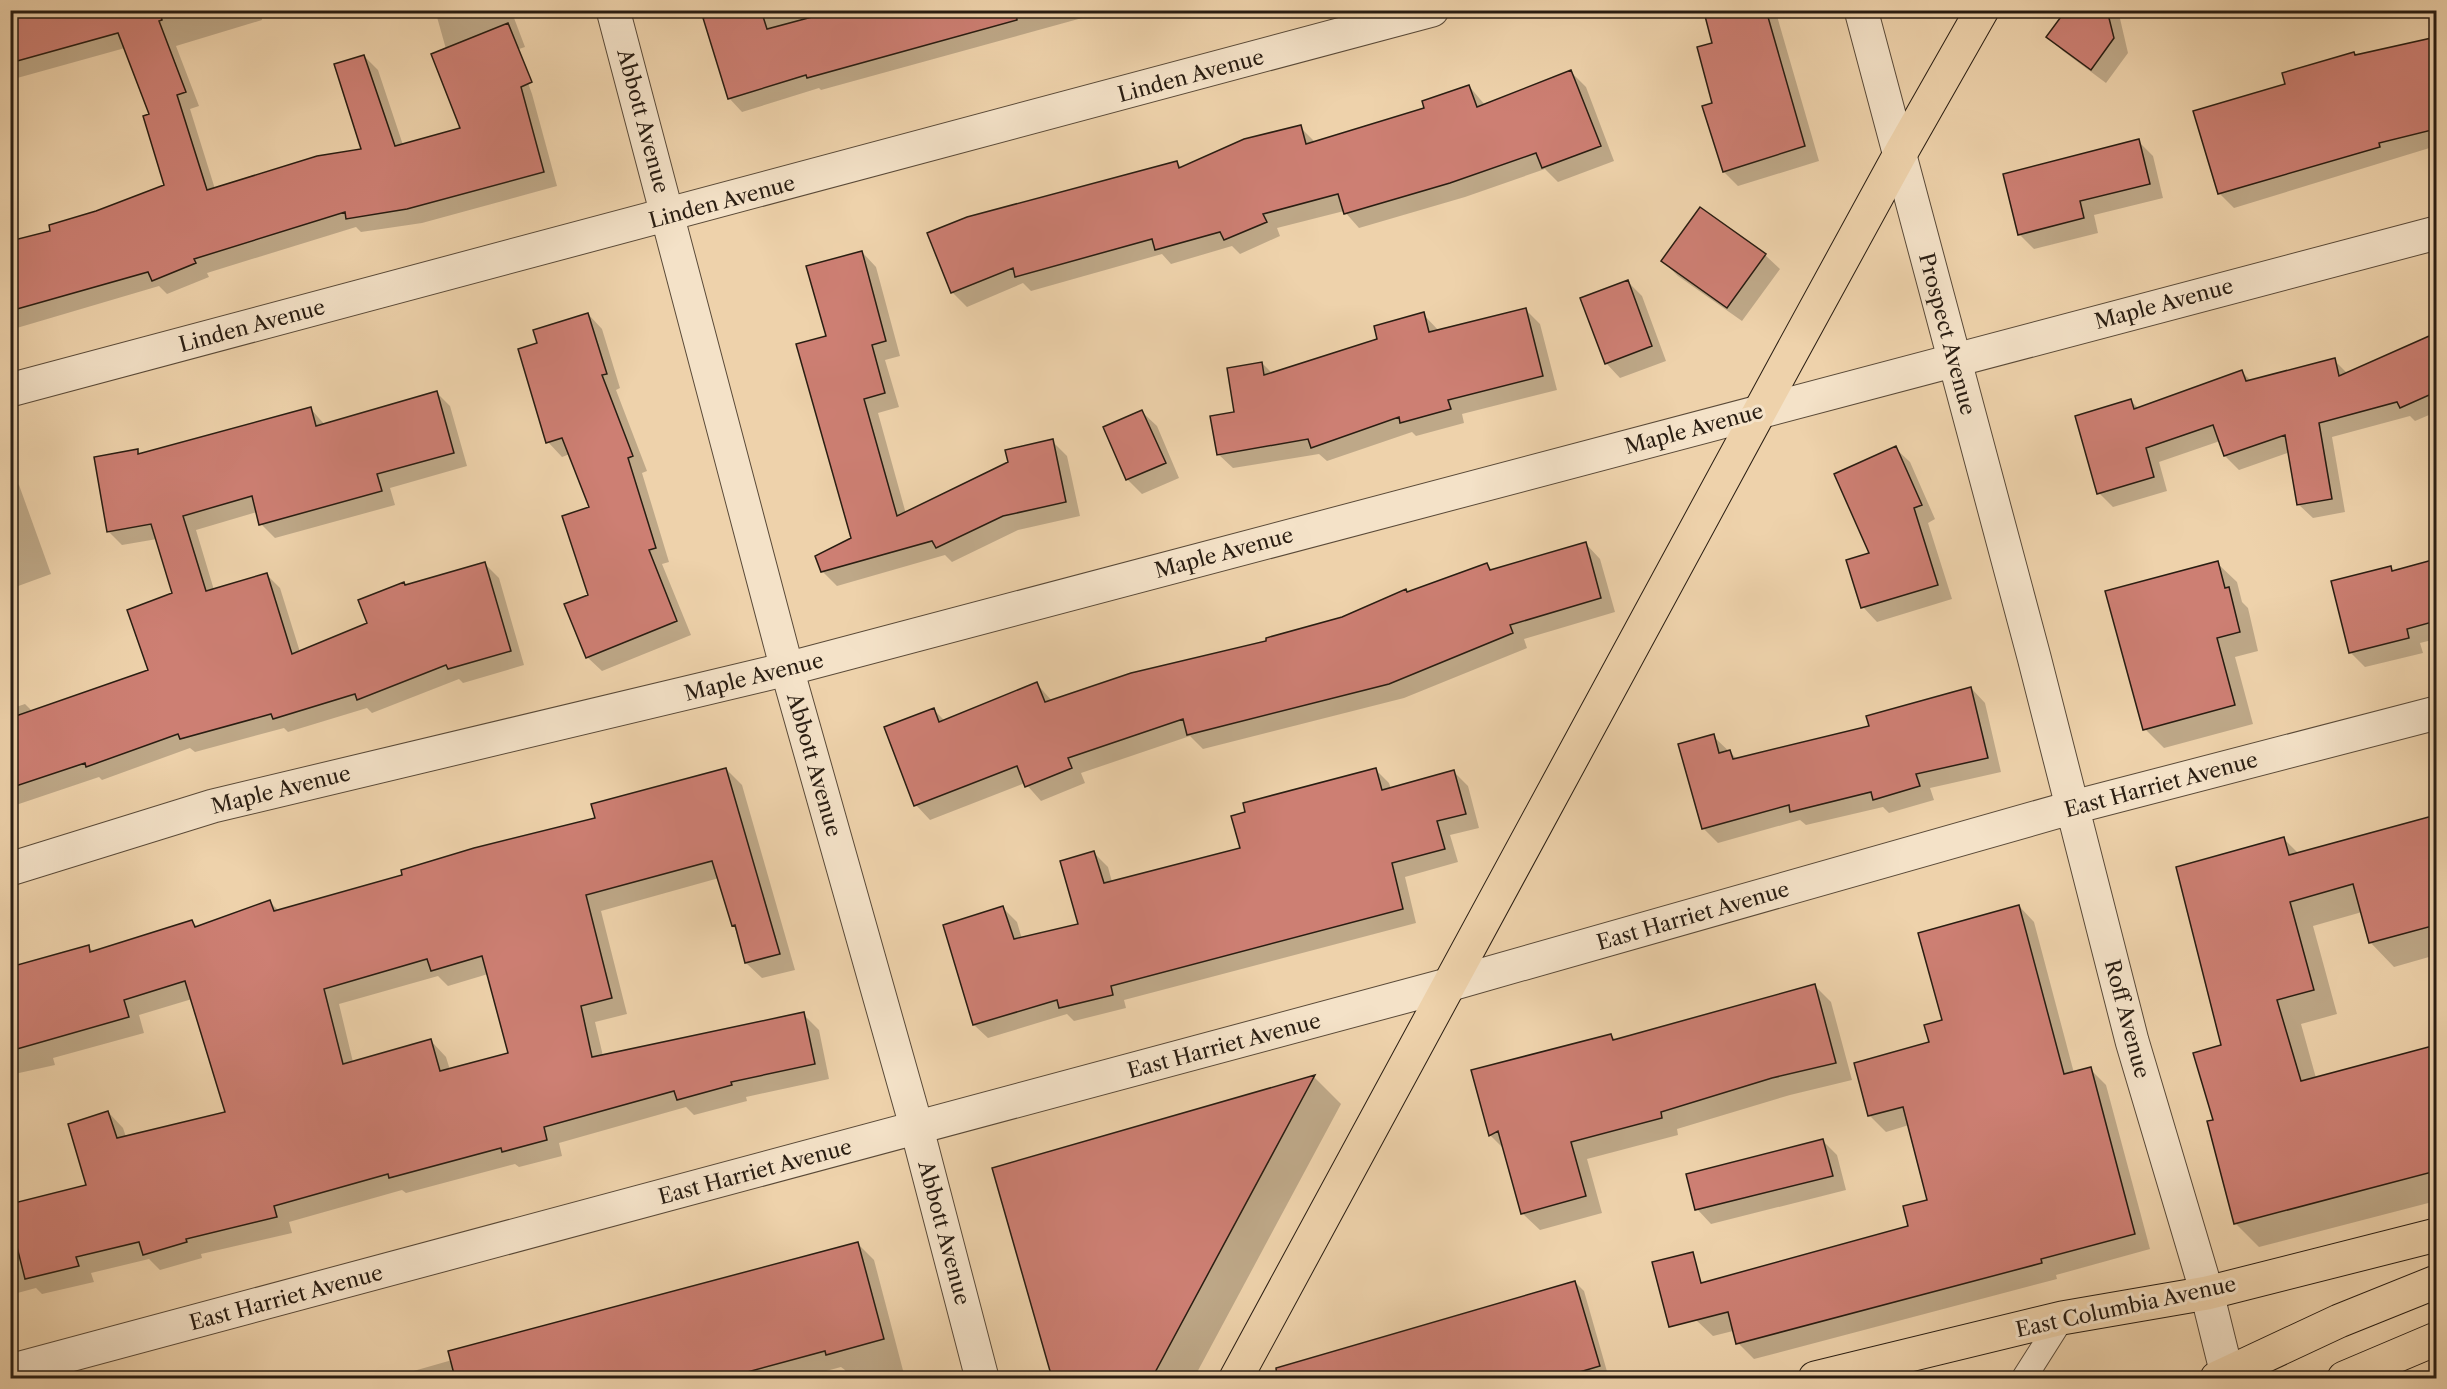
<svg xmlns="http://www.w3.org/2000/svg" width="2447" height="1389" font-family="'Libre Caslon Text',serif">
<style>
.shadow{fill:#0003;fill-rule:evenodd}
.building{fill:#cd7f73;stroke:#291d12;stroke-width:1.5;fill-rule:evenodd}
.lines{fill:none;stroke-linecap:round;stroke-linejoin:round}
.service-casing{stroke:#5a4a38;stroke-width:26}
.minor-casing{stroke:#5a4a38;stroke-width:35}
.tertiary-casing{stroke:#5a4a38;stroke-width:35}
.primary-casing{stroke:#291d12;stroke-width:35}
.motorway-casing{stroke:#291d12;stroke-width:35}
.service{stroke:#f4e2c8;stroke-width:24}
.minor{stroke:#f4e2c8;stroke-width:33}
.tertiary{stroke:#f4e2c8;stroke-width:33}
.primary{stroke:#eed2ab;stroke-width:33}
.motorway{stroke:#eed2ab;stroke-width:33}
.labels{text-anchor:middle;stroke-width:6;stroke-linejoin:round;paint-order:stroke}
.street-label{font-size:21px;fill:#291d12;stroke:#f4e2c8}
</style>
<rect width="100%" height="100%" fill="#eed2ab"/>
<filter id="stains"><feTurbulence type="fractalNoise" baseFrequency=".00333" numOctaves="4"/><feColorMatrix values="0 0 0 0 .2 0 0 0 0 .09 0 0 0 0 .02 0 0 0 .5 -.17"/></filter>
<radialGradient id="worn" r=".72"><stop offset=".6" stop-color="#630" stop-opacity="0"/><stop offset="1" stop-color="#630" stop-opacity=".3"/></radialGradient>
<path class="shadow" d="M 10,10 L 272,10 L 261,14 L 262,20 L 176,46 L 199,106 L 190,109 L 215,189 L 363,150 L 364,56 L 378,70 L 403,145 L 462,129 L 446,49 L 435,10 L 511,10 L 525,47 L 516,50 L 532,94 L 557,186 L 422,223 L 361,232 L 356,227 L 207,273 L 209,277 L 167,294 L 159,286 L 10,330 L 10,242 L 52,232 L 166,186 L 151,115 L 125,48 L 10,80 Z
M 732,10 L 811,10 L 813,18 L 841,10 L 1111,10 L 821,90 L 819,88 L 742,112 L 729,98 Z
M 1731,10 L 1772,10 L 1777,16 L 1819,161 L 1738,186 L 1724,172 L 1713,104 L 1714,44 Z
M 2068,10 L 2118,10 L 2128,53 L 2106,83 L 2063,51 L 2048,37 Z
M 2436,39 L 2436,146 L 2234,208 L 2219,193 L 2287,85 L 2356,56 Z
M 1571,72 L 1586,87 L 1614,161 L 1558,182 L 1545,169 L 1465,197 L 1359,228 L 1344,211 L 1277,228 L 1280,236 L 1240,254 L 1232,246 L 1171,264 L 1162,254 L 1031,291 L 1023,283 L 967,307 L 952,292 L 1177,163 L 1183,169 L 1300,127 L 1315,142 L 1426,109 L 1469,86 L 1485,105 Z
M 2138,141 L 2153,156 L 2163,198 L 2094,215 L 2098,233 L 2034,249 L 2020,235 L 2005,175 Z
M 862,252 L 876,267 L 900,356 L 885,360 L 899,407 L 878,413 L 906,514 L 1052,441 L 1067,456 L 1080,516 L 1018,530 L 952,562 L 945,555 L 837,586 L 822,571 L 853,539 L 828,337 Z
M 1765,255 L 1780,269 L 1742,321 L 1678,276 L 1663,261 Z
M 1628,282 L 1642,296 L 1666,361 L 1620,378 L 1606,363 Z
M 1526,310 L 1540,324 L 1557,390 L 1462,414 L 1464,423 L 1416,436 L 1412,432 L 1327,461 L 1319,454 L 1233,468 L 1218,454 L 1235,413 L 1262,363 L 1273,374 L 1379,340 L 1423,314 L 1439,331 Z
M 588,314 L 602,329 L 620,388 L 616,390 L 647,471 L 642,473 L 669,562 L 662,564 L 691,635 L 602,671 L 587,657 L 591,508 L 570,454 L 562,457 L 548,442 L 539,344 Z
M 2436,334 L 2436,412 L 2415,421 L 2410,416 L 2332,437 L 2345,512 L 2313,518 L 2298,504 L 2290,452 L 2239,470 L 2225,456 L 2220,441 L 2159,462 L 2167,491 L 2113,507 L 2099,493 L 2131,401 L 2139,409 L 2242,372 L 2251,381 L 2334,360 L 2348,374 Z
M 436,392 L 450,406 L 467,466 L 390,488 L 395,505 L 275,538 L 261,524 L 257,512 L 196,530 L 214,590 L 266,574 L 280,588 L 300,652 L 369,624 L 404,583 L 406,586 L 485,564 L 499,578 L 524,665 L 463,683 L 459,679 L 372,713 L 367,708 L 288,732 L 284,728 L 195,752 L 190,748 L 102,780 L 99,777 L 10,807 L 10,709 L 25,704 L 33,712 L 150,671 L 173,594 L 157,539 L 122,545 L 108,531 L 137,451 L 141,455 L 310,408 L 325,425 Z
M 1142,412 L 1157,426 L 1179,478 L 1142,494 L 1127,479 Z
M 1895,448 L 1910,462 L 1935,519 L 1928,523 L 1952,599 L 1877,622 L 1863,607 L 1871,554 Z
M 10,477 L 19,485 L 51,574 L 10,589 Z
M 1586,544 L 1600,559 L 1615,612 L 1524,639 L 1527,648 L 1404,698 L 1203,749 L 1190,736 L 1081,773 L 1085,783 L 1041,801 L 1025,783 L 930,820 L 916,805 L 934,710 L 945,721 L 1036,683 L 1052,701 L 1268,642 L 1342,618 L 1487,565 L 1493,571 Z
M 2436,561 L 2436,639 L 2420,643 L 2423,653 L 2365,667 L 2351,653 L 2390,568 L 2394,572 Z
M 2217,563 L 2237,582 L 2242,602 L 2248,608 L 2258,651 L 2235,657 L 2253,724 L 2164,748 L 2145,729 Z
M 1971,688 L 1985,703 L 2001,772 L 1930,788 L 1934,800 L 1889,813 L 1883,807 L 1806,825 L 1800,820 L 1718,843 L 1703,828 L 1713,736 L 1738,760 L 1871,727 Z
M 726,769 L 742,785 L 795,970 L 762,978 L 746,963 L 719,878 L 601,911 L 627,1014 L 595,1022 L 603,1056 L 803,1014 L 819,1030 L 829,1079 L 746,1097 L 747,1101 L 694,1115 L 686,1107 L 559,1143 L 562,1156 L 519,1167 L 515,1164 L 406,1193 L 402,1190 L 289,1222 L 292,1233 L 201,1254 L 202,1258 L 160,1270 L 149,1259 L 91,1273 L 94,1282 L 42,1294 L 36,1288 L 10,1295 L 10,1206 L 88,1186 L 108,1112 L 123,1128 L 126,1137 L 227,1113 L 192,999 L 139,1015 L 144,1033 L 53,1058 L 55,1065 L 10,1075 L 10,968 L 88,947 L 94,952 L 192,922 L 198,927 L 270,902 L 279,911 L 597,819 ZM 488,974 L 509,1055 L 450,1070 L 446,1057 L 431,1041 L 353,1062 L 339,1004 L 438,976 L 448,986 Z
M 1375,769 L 1389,783 L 1391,789 L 1454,772 L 1468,786 L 1479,828 L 1450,835 L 1458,862 L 1405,877 L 1416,923 L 1124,1000 L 1126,1008 L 1074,1021 L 1067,1014 L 988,1038 L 974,1025 L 945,926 L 1003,908 L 1017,922 L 1022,939 L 1080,925 L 1094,853 L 1108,867 L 1112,882 L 1242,849 Z
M 2436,817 L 2436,955 L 2394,967 L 2370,942 L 2362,912 L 2313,926 L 2337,1014 L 2301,1024 L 2316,1078 L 2436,1046 L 2436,1201 L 2259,1247 L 2235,1223 L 2215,1121 L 2223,1046 L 2284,839 L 2299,854 Z
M 2019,906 L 2034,922 L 2074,1073 L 2090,1069 L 2106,1085 L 2150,1249 L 2056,1275 L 2057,1279 L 1754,1359 L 1738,1343 L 1733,1331 L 1713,1336 L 1696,1320 L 1910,1227 L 1929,1201 L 1909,1125 L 1886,1132 L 1870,1116 L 1856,1064 L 1931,1043 Z
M 1814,985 L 1831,1002 L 1852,1080 L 1790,1095 L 1677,1129 L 1678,1135 L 1587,1159 L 1602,1213 L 1540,1230 L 1522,1213 L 1505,1150 L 1490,1135 L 1611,1036 L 1616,1040 Z
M 1314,1077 L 1341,1104 L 1194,1378 L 1053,1378 L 994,1169 Z
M 1823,1141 L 1837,1155 L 1846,1190 L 1711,1224 L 1697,1209 Z
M 858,1244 L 874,1260 L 905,1378 L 848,1378 L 845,1370 L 841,1367 L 800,1378 L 389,1378 Z
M 1575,1282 L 1584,1291 L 1608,1375 L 1596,1378 L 1336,1378 L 1329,1355 Z"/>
<path class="building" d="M 10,10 L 160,10 L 162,20 L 159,21 L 186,92 L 177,95 L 207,190 L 317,156 L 361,149 L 334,64 L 364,55 L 395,146 L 460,128 L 431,54 L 508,23 L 532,82 L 521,87 L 544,172 L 407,209 L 346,219 L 345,212 L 194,259 L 196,263 L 152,281 L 148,272 L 10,311 L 10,241 L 50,231 L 49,225 L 96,211 L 164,185 L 143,116 L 149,114 L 118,33 L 10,63 Z
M 727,10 L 761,10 L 767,29 L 838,10 L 1016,10 L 1017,20 L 807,78 L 806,75 L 728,99 L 703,18 Z
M 1725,10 L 1766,10 L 1805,146 L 1723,172 L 1702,106 L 1712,103 L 1697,47 L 1712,43 L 1705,16 Z
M 2066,10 L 2107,10 L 2114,38 L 2091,70 L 2046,37 Z
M 2436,37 L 2436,129 L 2379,143 L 2380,147 L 2218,194 L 2193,111 L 2285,84 L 2282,73 L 2354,52 L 2355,55 Z
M 1571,70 L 1601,146 L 1542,168 L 1536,153 L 1450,183 L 1344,214 L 1338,194 L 1263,214 L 1267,222 L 1224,240 L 1220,232 L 1155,250 L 1152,239 L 1015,277 L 1013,268 L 951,293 L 927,233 L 967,217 L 1177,161 L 1179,168 L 1244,139 L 1301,125 L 1306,144 L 1424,108 L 1422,101 L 1469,85 L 1477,107 Z
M 2139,139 L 2150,184 L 2080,201 L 2084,218 L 2018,235 L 2003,174 Z
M 1700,207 L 1766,254 L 1727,308 L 1661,261 Z
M 862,251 L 886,341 L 872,345 L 885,393 L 864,399 L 897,516 L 1008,462 L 1005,450 L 1053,439 L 1066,502 L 1003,516 L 936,548 L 932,541 L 821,572 L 815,556 L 851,538 L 796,344 L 826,336 L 806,266 Z
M 1628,280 L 1652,346 L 1605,364 L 1580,298 Z
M 1526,308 L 1543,376 L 1448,400 L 1451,409 L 1400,423 L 1399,417 L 1311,448 L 1308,439 L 1217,455 L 1210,416 L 1234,412 L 1227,368 L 1262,362 L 1264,375 L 1377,339 L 1374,326 L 1424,312 L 1429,332 Z
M 588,313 L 607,374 L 602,375 L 633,456 L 628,458 L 656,548 L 649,550 L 677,621 L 586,658 L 564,604 L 588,595 L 562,516 L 589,507 L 562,438 L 546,443 L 518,349 L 537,343 L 533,330 Z
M 2436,333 L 2436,392 L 2400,408 L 2397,402 L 2319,423 L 2332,499 L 2297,505 L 2285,435 L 2224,456 L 2213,425 L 2146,448 L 2154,477 L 2097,494 L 2075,416 L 2131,399 L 2134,409 L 2242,370 L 2246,381 L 2335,358 L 2339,376 Z
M 437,391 L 454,453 L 377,474 L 382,491 L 259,525 L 252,496 L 183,516 L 206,591 L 267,573 L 292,654 L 367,623 L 358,600 L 404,582 L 405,585 L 485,562 L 511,651 L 448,669 L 446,665 L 357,700 L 355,694 L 273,719 L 271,714 L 180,739 L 178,734 L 86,767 L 85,763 L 10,788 L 10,718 L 148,670 L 127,610 L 172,593 L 151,524 L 107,532 L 94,457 L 138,449 L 138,454 L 311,407 L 316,426 Z
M 1142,410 L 1166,463 L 1126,480 L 1103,427 Z
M 1896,446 L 1922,505 L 1914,508 L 1938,585 L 1861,608 L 1846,560 L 1869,553 L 1834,474 Z
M 1586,542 L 1601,598 L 1510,625 L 1513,633 L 1389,684 L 1187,735 L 1183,719 L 1068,758 L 1072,768 L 1025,787 L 1017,766 L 914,806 L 884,727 L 934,708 L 939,722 L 1037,682 L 1045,702 L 1131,673 L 1266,641 L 1266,638 L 1342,617 L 1406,589 L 1407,592 L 1487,563 L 1490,570 Z
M 2436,559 L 2436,621 L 2407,629 L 2409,638 L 2349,653 L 2331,581 L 2391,566 L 2392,571 Z
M 2218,561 L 2225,588 L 2229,587 L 2240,632 L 2217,638 L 2235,705 L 2143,730 L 2105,591 Z
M 1971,687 L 1988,758 L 1916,774 L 1920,786 L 1873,800 L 1871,792 L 1790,812 L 1789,805 L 1702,829 L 1678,744 L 1714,734 L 1719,753 L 1730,750 L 1733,759 L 1869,726 L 1866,716 Z
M 726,768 L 780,954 L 745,963 L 735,925 L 732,926 L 712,861 L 586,895 L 612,998 L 581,1006 L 592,1057 L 804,1012 L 815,1064 L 731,1082 L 732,1085 L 677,1100 L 674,1091 L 544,1127 L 547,1140 L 502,1152 L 501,1148 L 389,1178 L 388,1174 L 274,1206 L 277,1217 L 186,1239 L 187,1242 L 143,1255 L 139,1242 L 76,1257 L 79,1266 L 25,1279 L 10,1219 L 10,1204 L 86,1185 L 68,1124 L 108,1111 L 117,1138 L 225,1112 L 185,981 L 124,1000 L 129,1017 L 10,1051 L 10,967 L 89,945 L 90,952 L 192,920 L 195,927 L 270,900 L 274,911 L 402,875 L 401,870 L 474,848 L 595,818 L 591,804 ZM 482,956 L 508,1053 L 440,1071 L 431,1039 L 343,1064 L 324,989 L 427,959 L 431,971 Z
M 1376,768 L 1382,790 L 1454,770 L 1466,814 L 1437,821 L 1445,849 L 1392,863 L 1403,909 L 1111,986 L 1113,995 L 1059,1008 L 1057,1000 L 973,1025 L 943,925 L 1003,906 L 1014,939 L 1078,924 L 1060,861 L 1094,851 L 1104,883 L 1240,848 L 1231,816 L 1245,812 L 1243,803 Z
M 2436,815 L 2436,925 L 2369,943 L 2353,884 L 2290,902 L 2314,990 L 2277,1000 L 2301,1081 L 2436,1045 L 2436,1171 L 2234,1224 L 2207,1121 L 2213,1120 L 2193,1053 L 2221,1045 L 2176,867 L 2284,837 L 2289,855 Z
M 2019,905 L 2064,1074 L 2091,1067 L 2135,1234 L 2041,1259 L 2042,1263 L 1736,1344 L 1728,1312 L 1669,1327 L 1652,1262 L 1693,1252 L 1701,1283 L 1908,1226 L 1903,1206 L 1927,1200 L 1903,1107 L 1868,1116 L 1854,1063 L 1929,1042 L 1924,1025 L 1942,1020 L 1918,933 Z
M 1815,984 L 1836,1063 L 1772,1078 L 1661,1112 L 1662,1118 L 1571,1142 L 1586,1196 L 1521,1214 L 1498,1131 L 1489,1136 L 1471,1070 L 1611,1034 L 1613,1040 Z
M 1315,1075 L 1152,1378 L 1052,1378 L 992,1168 Z
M 1823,1139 L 1833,1176 L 1695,1210 L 1686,1174 Z
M 858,1242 L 884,1339 L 826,1355 L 825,1351 L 725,1378 L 455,1378 L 448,1351 Z
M 1575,1281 L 1600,1366 L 1559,1378 L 1277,1378 L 1276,1368 Z"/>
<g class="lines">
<defs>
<path id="service" d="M 2024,1378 L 2062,1318"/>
<path id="minor" d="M 613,10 L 787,669 L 917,1129 L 982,1378
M 1861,10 L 2034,657 L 2132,1041 L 2207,1293 L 2228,1378
M 10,390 L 1432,10
M 10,1371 L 1451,984 L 2070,808 L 2436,713"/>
<path id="tertiary" d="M 10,869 L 213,806 L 787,669 L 2436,233"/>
<path id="primary" d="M 1236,1378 L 1787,361 L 1899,156 L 1982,10
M 1815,1378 L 2062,1318 L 2207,1293 L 2436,1235"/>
<path id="motorway" d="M 2217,1378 L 2339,1321 L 2436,1282
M 2344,1378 L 2436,1339"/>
</defs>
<use href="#service" class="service-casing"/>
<use href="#minor" class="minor-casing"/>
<use href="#tertiary" class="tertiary-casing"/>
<use href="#primary" class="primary-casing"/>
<use href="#motorway" class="motorway-casing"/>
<use href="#service" class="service"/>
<use href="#minor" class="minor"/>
<use href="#tertiary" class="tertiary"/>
<use href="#primary" class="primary"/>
<use href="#motorway" class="motorway"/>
</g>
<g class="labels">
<g class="street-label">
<text transform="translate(1191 76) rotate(-15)" y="7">Linden Avenue</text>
<text transform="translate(643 121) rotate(75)" y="7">Abbott Avenue</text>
<text transform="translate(722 202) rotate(-15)" y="7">Linden Avenue</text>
<text transform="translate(2164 304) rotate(-15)" y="7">Maple Avenue</text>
<text transform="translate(252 326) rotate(-15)" y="7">Linden Avenue</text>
<text transform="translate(1947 334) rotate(75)" y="7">Prospect Avenue</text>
<text transform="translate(1694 429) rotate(-15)" y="7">Maple Avenue</text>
<text transform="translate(1224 553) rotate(-15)" y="7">Maple Avenue</text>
<text transform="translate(754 677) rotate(-14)" y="7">Maple Avenue</text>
<text transform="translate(814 765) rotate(74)" y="7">Abbott Avenue</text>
<text transform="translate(2161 785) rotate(-15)" y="7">East Harriet Avenue</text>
<text transform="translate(281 790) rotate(-14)" y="7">Maple Avenue</text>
<text transform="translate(1693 916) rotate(-16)" y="7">East Harriet Avenue</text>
<text transform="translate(2127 1019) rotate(75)" y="7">Roff Avenue</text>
<text transform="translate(1224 1046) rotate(-15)" y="7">East Harriet Avenue</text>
<text transform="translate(755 1172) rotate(-15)" y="7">East Harriet Avenue</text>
<text transform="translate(944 1233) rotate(75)" y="7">Abbott Avenue</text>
<text transform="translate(286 1298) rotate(-15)" y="7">East Harriet Avenue</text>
<text transform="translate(2126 1307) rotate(-12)" y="7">East Columbia Avenue</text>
</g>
</g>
<rect width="2447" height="1389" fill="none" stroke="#eed2ab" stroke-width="36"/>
<rect x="12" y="12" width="2423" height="1365" fill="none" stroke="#291d12" stroke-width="3"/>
<rect x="18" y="18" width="2411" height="1353" fill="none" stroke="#291d12" stroke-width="1.5"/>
<rect width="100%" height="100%" filter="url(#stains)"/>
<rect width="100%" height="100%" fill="url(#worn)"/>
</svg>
